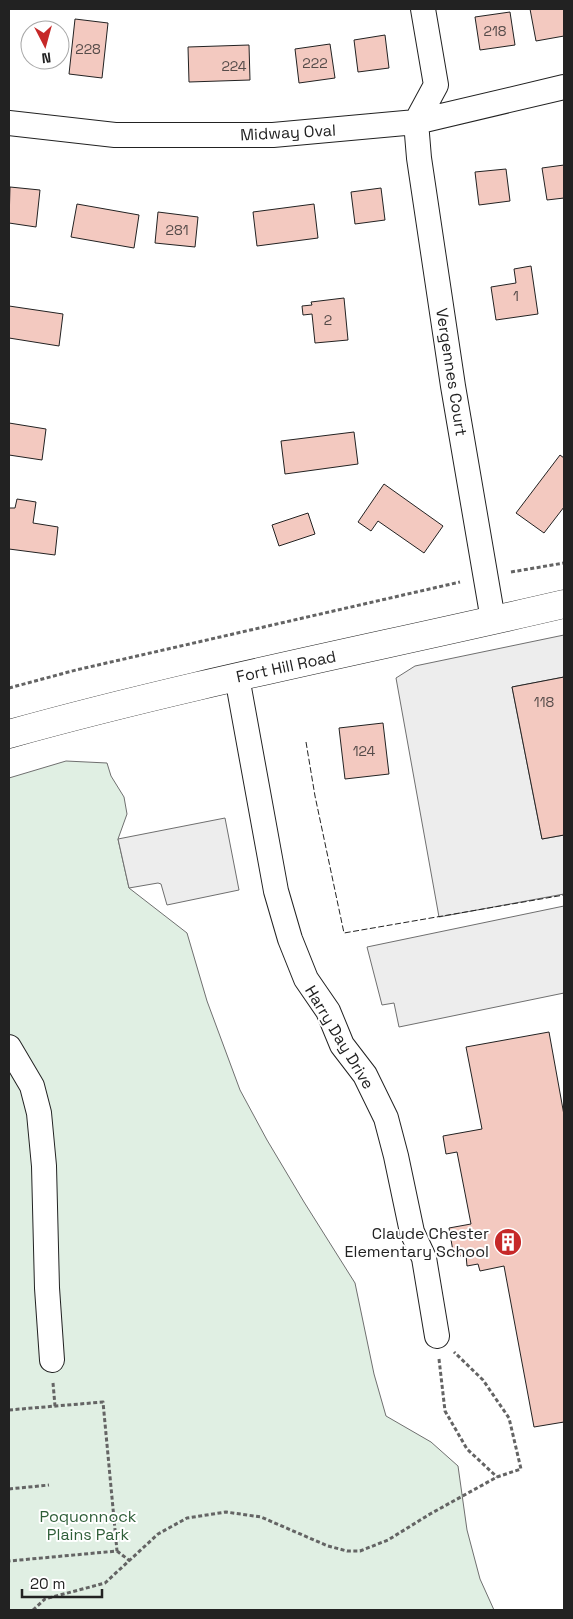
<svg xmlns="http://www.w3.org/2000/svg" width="573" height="1619" font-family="'Space Grotesk',sans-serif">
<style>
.green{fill:#e0efe3;stroke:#6f6f6f}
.parking{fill:#ededed;stroke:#6f6f6f}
.building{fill:#f3c9c0;stroke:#222}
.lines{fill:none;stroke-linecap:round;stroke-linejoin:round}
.street-casing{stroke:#222;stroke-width:26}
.primary-casing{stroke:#222;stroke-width:29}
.path{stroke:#646464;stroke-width:3;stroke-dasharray:4 2.5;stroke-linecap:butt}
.street{stroke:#fff;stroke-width:24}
.primary{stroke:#fff;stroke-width:28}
.fence{stroke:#222;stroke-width:1;stroke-dasharray:6 2.5;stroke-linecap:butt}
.labels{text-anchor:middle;stroke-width:4;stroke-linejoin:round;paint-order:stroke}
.number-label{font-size:14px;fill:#564c4a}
.street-label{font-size:16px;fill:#222;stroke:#fff}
.poi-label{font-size:16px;fill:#222;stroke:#fff;text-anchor:end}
.park-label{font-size:16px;fill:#2f5e38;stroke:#fff}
</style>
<rect width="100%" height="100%" fill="#fff"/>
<path class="green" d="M 66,761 L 107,763 L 111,776 L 124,797 L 127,814 L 118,839 L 129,888 L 187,933 L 207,1001 L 240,1090 L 267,1140 L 304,1202 L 355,1283 L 374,1374 L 386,1416 L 431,1442 L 458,1466 L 467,1530 L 480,1579 L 494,1610 L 9,1610 L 9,778 Z"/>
<path class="parking" d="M 564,635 L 564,677 L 512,687 L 542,839 L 564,835 L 564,894 L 439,917 L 396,678 L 415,666 Z
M 225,818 L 239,890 L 167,905 L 161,884 L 158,883 L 129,888 L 118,839 Z
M 564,906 L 564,993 L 399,1027 L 394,1003 L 382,1005 L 367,947 Z"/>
<path class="building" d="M 530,9 L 564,9 L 564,36 L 536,41 Z
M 510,12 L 515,45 L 480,50 L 475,17 Z
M 75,19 L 108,23 L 102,78 L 69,74 Z
M 385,35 L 389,68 L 358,72 L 354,40 Z
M 330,44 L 335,78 L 299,83 L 295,49 Z
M 249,45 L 250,80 L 189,82 L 188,47 Z
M 564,165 L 564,198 L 547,200 L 542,168 Z
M 506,169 L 510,201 L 479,205 L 475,172 Z
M 10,187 L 40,190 L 36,227 L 9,223 Z
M 381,188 L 385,220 L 355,224 L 351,192 Z
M 77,204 L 139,215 L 134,248 L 71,237 Z
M 314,204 L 318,238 L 257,246 L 253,212 Z
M 158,212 L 198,217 L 195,247 L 155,243 Z
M 531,266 L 538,314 L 496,320 L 491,287 L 516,283 L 514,269 Z
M 344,298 L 348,340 L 315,343 L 312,314 L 303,315 L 302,306 L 312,305 L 311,302 Z
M 9,306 L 63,314 L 59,346 L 9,338 Z
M 9,423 L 46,429 L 42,460 L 9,455 Z
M 354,432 L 358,464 L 285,474 L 281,441 Z
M 560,455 L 564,458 L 564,507 L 544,533 L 516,513 Z
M 384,484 L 443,526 L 424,553 L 378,521 L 371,531 L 358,522 Z
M 17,499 L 36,502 L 33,523 L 58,527 L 55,555 L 9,549 L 9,508 L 15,508 Z
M 308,513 L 315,534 L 279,546 L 272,525 Z
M 564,677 L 564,835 L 542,839 L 512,687 Z
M 383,723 L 389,774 L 345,779 L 339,728 Z
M 549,1032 L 564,1115 L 564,1422 L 534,1427 L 504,1266 L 480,1271 L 478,1264 L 467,1266 L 466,1255 L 454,1257 L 449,1228 L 471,1224 L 457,1152 L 446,1154 L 443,1136 L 482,1129 L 466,1047 Z"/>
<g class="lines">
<defs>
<path id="street" d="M 423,9 L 436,85 L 416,122 L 419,158 L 453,386 L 493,620
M 9,123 L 115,135 L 273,135 L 416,122 L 564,87
M 237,677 L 276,891 L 290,939 L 306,979 L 328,1011 L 342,1045 L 365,1075 L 386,1118 L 396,1156 L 412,1232 L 424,1258 L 437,1336
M 9,1047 L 32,1086 L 39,1113 L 44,1166 L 47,1288 L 52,1360"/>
<path id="primary" d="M 9,734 C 192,683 379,647 564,604"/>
</defs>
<use href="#street" class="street-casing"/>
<use href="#primary" class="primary-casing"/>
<path class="path" d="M 511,572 L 564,563
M 9,688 L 76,670 L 460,582
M 439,1359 L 445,1411 L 467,1449 L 497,1477
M 53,1383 L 55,1406
M 9,1410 L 103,1402 L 117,1551 L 9,1561
M 9,1489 L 49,1485
M 117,1551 L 130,1561
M 33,1610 L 45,1599 L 105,1583 L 158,1534 L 187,1518 L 226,1512 L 261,1517 L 328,1546 L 347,1551 L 360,1551 L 388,1540 L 430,1514 L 497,1477 L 521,1469 L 509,1418 L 483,1380 L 454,1352"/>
<use href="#street" class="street"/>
<use href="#primary" class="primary"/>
<path class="fence" d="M 306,742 L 315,796 L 344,933 L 564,895"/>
</g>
<defs>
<symbol id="building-disc" viewBox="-11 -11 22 22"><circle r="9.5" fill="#c62828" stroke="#fff"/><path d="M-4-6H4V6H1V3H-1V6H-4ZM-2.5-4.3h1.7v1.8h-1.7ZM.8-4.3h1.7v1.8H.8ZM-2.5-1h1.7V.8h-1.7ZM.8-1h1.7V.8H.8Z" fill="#fff"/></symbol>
</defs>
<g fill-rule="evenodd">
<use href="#building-disc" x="492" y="1226" width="32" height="32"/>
</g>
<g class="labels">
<g class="number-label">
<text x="495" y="36">218</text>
<text x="88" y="54">228</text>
<text x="315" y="68">222</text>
<text x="234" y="71">224</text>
<text x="177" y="235">281</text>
<text x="516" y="301">1</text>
<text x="328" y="325">2</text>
<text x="544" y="707">118</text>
<text x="364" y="756">124</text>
</g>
<g class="street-label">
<text transform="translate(288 132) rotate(-3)" y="6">Midway Oval</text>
<text transform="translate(452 372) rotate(81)" y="6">Vergennes Court</text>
<text transform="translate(286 666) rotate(-12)" y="6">Fort Hill Road</text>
<text transform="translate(340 1037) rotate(59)" y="6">Harry Day Drive</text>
</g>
<g class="poi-label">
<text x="489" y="1239">Claude Chester<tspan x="489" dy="18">Elementary School</tspan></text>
</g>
<g class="park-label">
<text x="88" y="1522">Poquonnock<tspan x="88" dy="18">Plains Park</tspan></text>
</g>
</g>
<rect width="573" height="1619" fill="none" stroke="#222222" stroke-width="20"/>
<g transform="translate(45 45) rotate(174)"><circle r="24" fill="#ffffff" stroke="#a7a7a7"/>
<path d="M0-4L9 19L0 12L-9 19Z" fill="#c62828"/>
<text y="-8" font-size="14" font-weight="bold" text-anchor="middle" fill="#222222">N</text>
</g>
<path d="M22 1589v8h80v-8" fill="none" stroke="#222222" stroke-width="2.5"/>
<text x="30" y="1589" font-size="15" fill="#222222" stroke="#ffffff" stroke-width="4" paint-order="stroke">20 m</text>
</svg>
